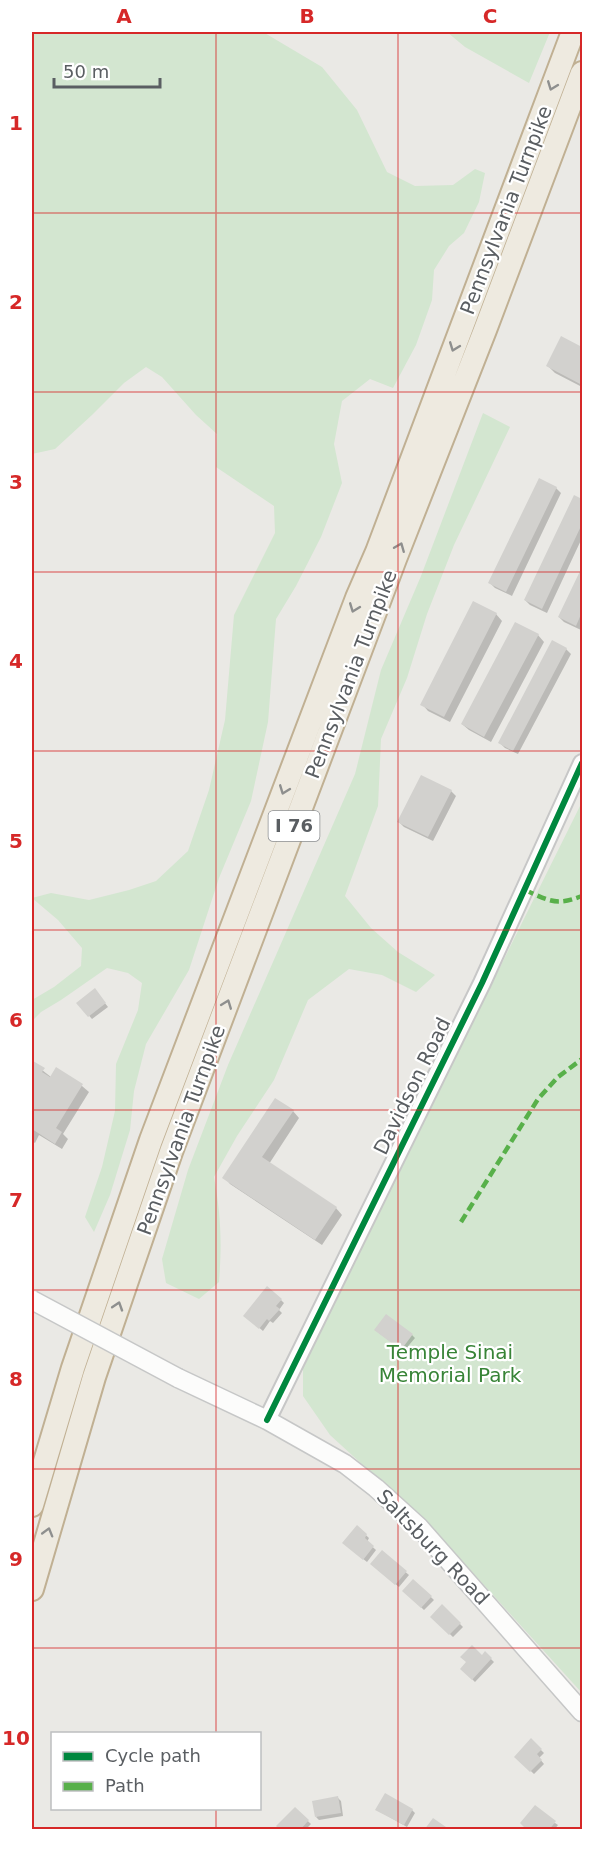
<svg xmlns="http://www.w3.org/2000/svg" width="614" height="1861" font-family="'DejaVu Sans',sans-serif">
<style>
.green{fill:#d3e6d0}
.shadow{fill:#0003}
.building{fill:#d2d1ce}
.lines{fill:none;stroke-linecap:round;stroke-linejoin:round}
.tertiary-casing{stroke:#c7c7c7;stroke-width:20}
.secondary-casing{stroke:#c6c7c7;stroke-width:21}
.motorway-casing{stroke:#c0b093;stroke-width:26}
.tertiary{stroke:#fcfcfb;stroke-width:16}
.secondary{stroke:#fcfcfb;stroke-width:18}
.motorway{stroke:#eeeae0;stroke-width:22}
.secondary-bridge-casing{stroke:#c6c7c7;stroke-width:21;stroke-linecap:butt}
.secondary-bridge{stroke:#fcfcfb;stroke-width:18}
.quiet{stroke:#58b04a;stroke-width:4.5;stroke-dasharray:9 4.5;stroke-linecap:butt}
.cycleway-casing{stroke:#fff;stroke-width:10}
.cycleway{stroke:#00873e;stroke-width:6}
.oneway{stroke:#8e8f8e}
.grid{fill:none;stroke:#d62828;stroke-width:1.5;stroke-opacity:0.55}
.labels{text-anchor:middle;stroke-width:4.5;stroke-linejoin:round;paint-order:stroke}
.shield{fill:#fff;stroke:#8c8e91;stroke-width:1.5}
.shield-label{font-size:18px;font-weight:bold;fill:#5a5e62}
.street-label{font-size:20px;fill:#5a5e62;stroke:#fff}
.park-label{font-size:20px;fill:#388437;stroke:#fff}
.neatline{fill:none;stroke:#d62828;stroke-width:2}
.grid-label{font-size:20px;text-anchor:middle;font-weight:bold;fill:#d62828}
</style>
<rect width="100%" height="100%" fill="#eae9e5"/>
<path class="green" d="M 32,32 L 263,32 L 322,67 L 357,110 L 387,172 L 415,186 L 453,185 L 475,169 L 485,173 L 479,202 L 464,233 L 449,246 L 434,270 L 432,300 L 416,345 L 393,388 L 370,379 L 342,401 L 334,444 L 342,483 L 321,537 L 296,586 L 276,619 L 268,722 L 251,801 L 219,878 L 189,970 L 146,1044 L 134,1091 L 130,1130 L 110,1195 L 94,1232 L 85,1217 L 102,1167 L 115,1111 L 116,1064 L 138,1010 L 142,983 L 128,973 L 107,968 L 61,1000 L 41,1012 L 32,1021 L 32,1000 L 54,987 L 81,966 L 82,948 L 58,920 L 32,898 L 51,893 L 89,900 L 129,890 L 156,881 L 188,851 L 209,790 L 225,720 L 234,615 L 275,533 L 274,506 L 216,467 L 217,434 L 196,415 L 162,377 L 146,367 L 124,383 L 92,415 L 55,449 L 32,454 Z
M 447,32 L 550,32 L 529,83 L 465,47 Z
M 483,413 L 510,427 L 454,545 L 427,614 L 407,678 L 381,739 L 378,806 L 345,896 L 371,928 L 398,952 L 435,975 L 416,992 L 382,975 L 349,969 L 308,1000 L 274,1080 L 237,1136 L 214,1177 C 221,1215 222,1243 219,1282 L 199,1299 L 166,1283 L 162,1259 L 188,1170 L 228,1065 L 355,774 L 381,670 L 421,576 Z
M 582,802 L 582,1693 L 434,1530 L 330,1435 L 303,1396 L 303,1364 Z"/>
<path class="shadow" d="M 562,338 L 582,349 L 582,387 L 555,373 L 548,366 Z
M 539,480 L 556,488 L 561,493 L 512,596 L 495,588 L 490,583 Z
M 575,497 L 582,501 L 582,538 L 547,613 L 530,605 L 525,600 Z
M 582,570 L 582,626 L 581,630 L 564,622 L 559,617 Z
M 496,614 L 502,621 L 450,722 L 428,711 L 422,704 Z
M 538,635 L 544,642 L 491,742 L 469,730 L 462,724 Z
M 566,649 L 571,654 L 518,754 L 505,748 L 500,743 Z
M 451,791 L 456,796 L 433,841 L 404,827 L 399,822 Z
M 97,993 L 108,1007 L 92,1019 L 78,1003 Z
M 33,1063 L 51,1077 L 56,1069 L 82,1086 L 89,1092 L 63,1134 L 68,1139 L 62,1149 L 39,1135 L 35,1143 L 32,1141 Z
M 293,1111 L 299,1118 L 269,1164 L 336,1208 L 342,1215 L 322,1245 L 230,1184 L 224,1177 Z
M 281,1300 L 284,1303 L 279,1310 L 282,1313 L 273,1323 L 270,1321 L 263,1331 L 248,1318 Z
M 379,1333 L 412,1335 L 415,1338 L 404,1351 Z
M 357,1527 L 369,1538 L 367,1542 L 376,1550 L 367,1562 L 347,1546 Z
M 382,1552 L 409,1575 L 399,1587 L 375,1567 Z
M 414,1581 L 434,1600 L 424,1610 L 404,1591 Z
M 442,1606 L 463,1627 L 453,1637 L 432,1617 Z
M 485,1653 L 494,1662 L 475,1682 L 462,1669 L 468,1662 L 482,1657 Z
M 531,1740 L 544,1753 L 539,1758 L 544,1764 L 534,1774 L 516,1757 Z
M 338,1798 L 341,1801 L 343,1816 L 319,1820 L 316,1817 Z
M 295,1809 L 311,1824 L 305,1830 L 281,1830 Z
M 377,1810 L 412,1810 L 415,1813 L 407,1827 Z
M 555,1823 L 558,1825 L 554,1830 L 529,1830 Z"/>
<path class="building" d="M 561,336 L 582,347 L 582,385 L 546,366 Z
M 539,478 L 557,487 L 506,592 L 488,583 Z
M 574,495 L 582,499 L 582,524 L 542,609 L 524,600 Z
M 582,567 L 582,612 L 576,626 L 558,617 Z
M 473,601 L 497,613 L 444,717 L 420,705 Z
M 515,622 L 539,634 L 484,737 L 461,724 Z
M 552,640 L 567,648 L 513,751 L 498,743 Z
M 421,775 L 452,790 L 428,837 L 397,822 Z
M 95,988 L 106,1003 L 88,1017 L 76,1003 Z
M 33,1061 L 45,1068 L 42,1072 L 50,1077 L 56,1067 L 83,1084 L 56,1128 L 62,1132 L 55,1144 L 32,1129 Z
M 275,1098 L 294,1110 L 262,1157 L 337,1207 L 315,1240 L 222,1178 Z
M 267,1286 L 282,1299 L 276,1306 L 280,1309 L 269,1321 L 267,1319 L 259,1329 L 243,1316 Z
M 386,1314 L 413,1334 L 401,1350 L 374,1330 Z
M 357,1525 L 367,1534 L 365,1538 L 374,1546 L 363,1560 L 342,1543 Z
M 382,1550 L 407,1571 L 395,1585 L 370,1564 Z
M 413,1579 L 432,1596 L 421,1608 L 402,1591 Z
M 442,1604 L 461,1623 L 449,1635 L 430,1617 Z
M 472,1645 L 482,1655 L 485,1651 L 492,1658 L 472,1680 L 460,1669 L 466,1662 L 460,1657 Z
M 531,1738 L 542,1749 L 537,1754 L 542,1760 L 530,1772 L 514,1757 Z
M 385,1793 L 413,1809 L 404,1825 L 375,1810 Z
M 338,1796 L 341,1813 L 315,1817 L 312,1801 Z
M 535,1805 L 556,1821 L 549,1830 L 527,1830 L 520,1823 Z
M 295,1807 L 309,1820 L 300,1830 L 280,1830 L 276,1826 Z
M 433,1818 L 446,1827 L 444,1830 L 424,1830 Z"/>
<g class="lines">
<defs>
<path id="tertiary" d="M 267,1420 L 482,983 L 582,763"/>
<path id="secondary" d="M 178,1378 L 267,1420 L 345,1464 L 376,1488 L 419,1527 L 582,1712"/>
<path id="motorway" d="M 32,1505 L 73,1368 L 151,1140 L 357,598 L 377,552 L 573,32
M 32,1589 L 94,1377 L 171,1152 L 395,559 L 485,330 L 582,73"/>
</defs>
<use href="#tertiary" class="tertiary-casing"/>
<use href="#secondary" class="secondary-casing"/>
<use href="#motorway" class="motorway-casing"/>
<use href="#tertiary" class="tertiary"/>
<use href="#secondary" class="secondary"/>
<use href="#motorway" class="motorway"/>
<defs>
<path id="secondary-bridge" d="M 32,1300 L 178,1378"/>
</defs>
<use href="#secondary-bridge" class="secondary-bridge-casing"/>
<use href="#secondary-bridge" class="secondary-bridge"/>
<path class="quiet" d="M 525,890 C 550,901 556,906 582,896
M 461,1222 L 538,1099 L 558,1077 L 582,1059"/>
<defs>
<path id="cycleway" d="M 267,1420 L 482,983 L 582,763"/>
</defs>
<use href="#cycleway" class="cycleway-casing"/>
<use href="#cycleway" class="cycleway"/>
</g>
<defs><path id="oneway-chevron" d="M-2-3.5L2.5 0L-2 3.5" fill="none" stroke-width="1.6" stroke-linecap="round" stroke-linejoin="round" transform="scale(1.5)"/></defs>
<g class="oneway">
<use href="#oneway-chevron" transform="translate(552 86) rotate(111)"/>
<use href="#oneway-chevron" transform="translate(454 347) rotate(111)"/>
<use href="#oneway-chevron" transform="translate(400 547) rotate(-68)"/>
<use href="#oneway-chevron" transform="translate(354 608) rotate(111)"/>
<use href="#oneway-chevron" transform="translate(284 790) rotate(111)"/>
<use href="#oneway-chevron" transform="translate(227 1004) rotate(-69)"/>
<use href="#oneway-chevron" transform="translate(118 1306) rotate(-72)"/>
<use href="#oneway-chevron" transform="translate(48 1532) rotate(-74)"/>
</g>
<path class="grid" d="M 216,32 L 216,1734M 398,32 L 398,1830M 32,213 L 582,213M 32,392 L 582,392M 32,572 L 582,572M 32,751 L 582,751M 32,930 L 582,930M 32,1110 L 582,1110M 32,1290 L 582,1290M 32,1469 L 582,1469M 32,1648 L 582,1648M 216,1808 L 216,1830"/>
<g class="labels">
<rect class="shield" x="268.5" y="811" width="51" height="30" rx="4.5"/>
<g class="shield-label">
<text x="294" y="832">I 76</text>
</g>
<g class="street-label">
<text transform="translate(506 210) rotate(-69)" y="7">Pennsylvania Turnpike</text>
<text transform="translate(351 674) rotate(-69)" y="7">Pennsylvania Turnpike</text>
<text transform="translate(412 1086) rotate(-64)" y="7">Davidson Road</text>
<text transform="translate(181 1130) rotate(-70)" y="7">Pennsylvania Turnpike</text>
<text transform="translate(433 1547) rotate(46)" y="7">Saltsburg Road</text>
</g>
<g class="park-label">
<text x="450" y="1359">Temple Sinai<tspan x="450" dy="23">Memorial Park</tspan></text>
</g>
</g>
<rect width="614" height="1861" fill="none" stroke="#ffffff" stroke-width="66"/>
<rect x="51" y="1732" width="210" height="78" fill="#ffffff" stroke="#bdbfc0" stroke-width="1.5"/>
<rect x="63" y="1752" width="30" height="9" fill="#00873e" stroke="#bdbfc0" stroke-width="1.5"/>
<text x="105" y="1762" font-size="18" fill="#5a5e62">Cycle path</text>
<rect x="63" y="1782" width="30" height="9" fill="#58b04a" stroke="#bdbfc0" stroke-width="1.5"/>
<text x="105" y="1792" font-size="18" fill="#5a5e62">Path</text>
<path d="M54 78v9h106v-9" fill="none" stroke="#5a5e62" stroke-width="3"/>
<text x="63" y="78" font-size="18" fill="#5a5e62" stroke="#ffffff" stroke-width="4.5" paint-order="stroke">50 m</text>
<rect x="33" y="33" width="548" height="1795" class="neatline"/>
<g class="grid-label">
<text x="124" y="23">A</text>
<text x="307" y="23">B</text>
<text x="490" y="23">C</text>
<text x="16" y="130">1</text>
<text x="16" y="309">2</text>
<text x="16" y="489">3</text>
<text x="16" y="668">4</text>
<text x="16" y="848">5</text>
<text x="16" y="1027">6</text>
<text x="16" y="1207">7</text>
<text x="16" y="1386">8</text>
<text x="16" y="1566">9</text>
<text x="16" y="1745">10</text>
</g>
</svg>
